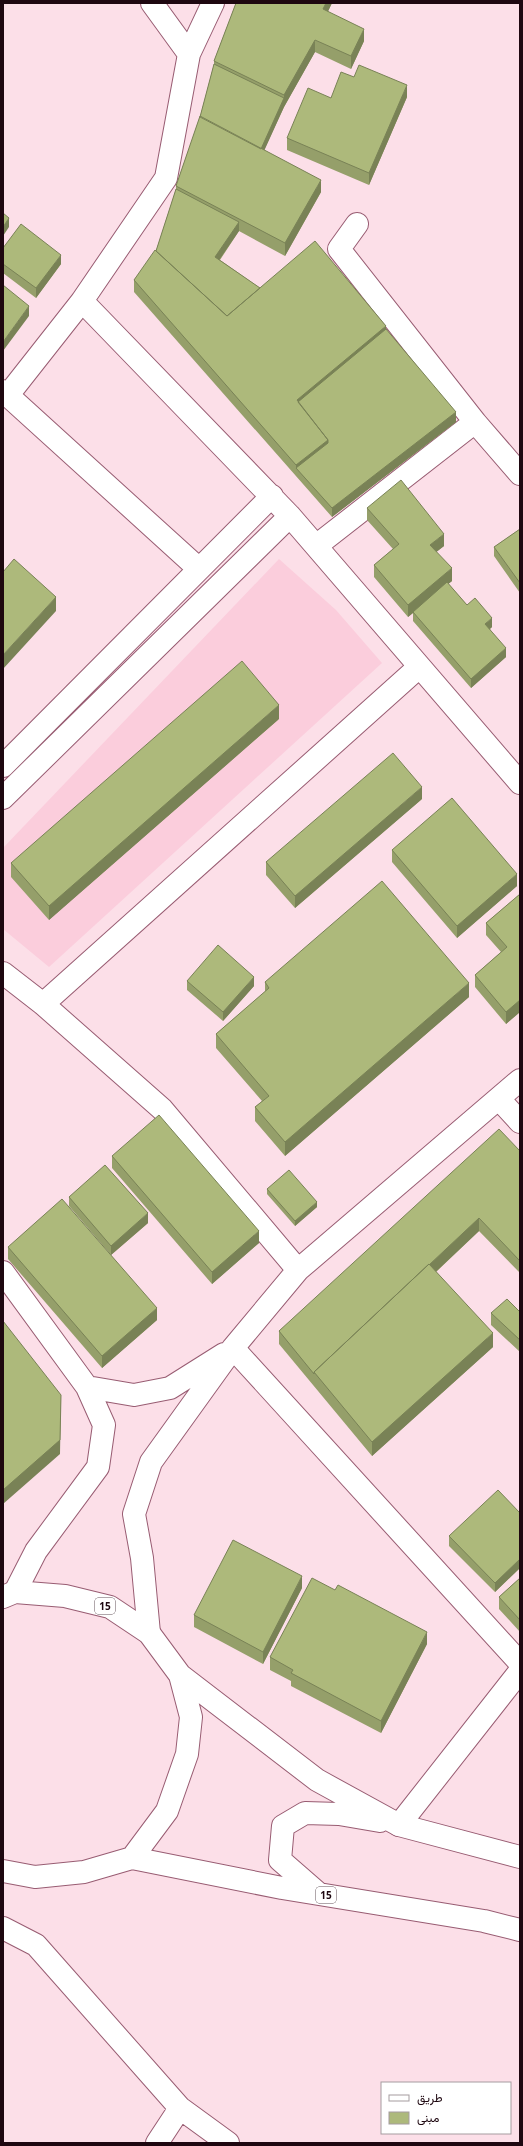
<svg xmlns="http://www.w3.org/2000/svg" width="523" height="2146" font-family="'Noto Sans',Vazirmatn,sans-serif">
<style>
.built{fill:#fbcddc}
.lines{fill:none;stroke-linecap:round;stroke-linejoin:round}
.street-casing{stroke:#985c72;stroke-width:24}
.highway-casing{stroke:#985c72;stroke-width:24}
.street{stroke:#fff;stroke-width:22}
.highway{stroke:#fff;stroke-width:22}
.wall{fill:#959f6a}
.shaded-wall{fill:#798256}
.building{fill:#adb97b;stroke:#798256}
.labels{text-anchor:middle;stroke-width:3;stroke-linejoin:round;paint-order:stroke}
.shield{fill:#fff;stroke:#625158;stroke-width:1}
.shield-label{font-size:10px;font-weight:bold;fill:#1e0710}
</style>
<rect width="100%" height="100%" fill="#fcdfe8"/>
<path class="built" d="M 279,559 L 336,610 L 382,663 L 49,967 L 3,929 L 3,848 Z"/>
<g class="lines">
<defs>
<path id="street" d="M 152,3 L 189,54
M 82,301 L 290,516 L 520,783
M 3,391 L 199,569
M 8,395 L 82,301 L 166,178 L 189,54 L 213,3
M 475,422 L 520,474
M 316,546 L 475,422 L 339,249 L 357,224
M 3,766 L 272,496
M 3,798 L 290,516
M 3,973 L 43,1004 L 162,1109 L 298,1270
M 43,1004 L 419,667
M 499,1099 L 520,1122
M 3,1272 L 87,1387 L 104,1425 L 98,1467 L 36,1551 L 15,1592
M 233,1348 L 520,1663
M 87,1387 L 134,1395 L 170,1388 L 224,1354
M 149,1633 L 142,1558 L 134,1514 L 151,1462 L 233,1348 L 298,1270 L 520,1080
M 399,1825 L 520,1671
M 3,1928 L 36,1945 L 180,2108 L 228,2143
M 157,2143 L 180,2108"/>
<path id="highway" d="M 3,1597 L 15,1592 L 65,1596 L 110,1607 L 149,1633 L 180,1675 L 317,1780 L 399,1825 L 520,1857
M 132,1858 L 167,1811 L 187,1754 L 191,1717 L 180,1675
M 3,1871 L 35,1877 L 84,1872 L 132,1858 L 282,1888 L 484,1921 L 520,1930
M 319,1894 L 280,1860 L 283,1826 L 305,1813 L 339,1814 L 380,1821"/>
</defs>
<use href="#street" class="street-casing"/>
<use href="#highway" class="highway-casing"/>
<use href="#street" class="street"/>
<use href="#highway" class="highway"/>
</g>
<path class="wall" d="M 236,3 L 332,3 L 328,11 L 364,41 L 351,69 L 315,52 L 284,107 L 264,150 L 321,192 L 285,256 L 239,231 L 220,260 L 260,288 L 386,329 L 456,422 L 332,517 L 134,292 L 134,280 L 156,251 L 176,189 L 176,186 L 200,117 L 214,64 L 214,61 Z
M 354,77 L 407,97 L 369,185 L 287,150 L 287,138 Z
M 3,248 L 61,264 L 36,298 L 3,273 Z
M 367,508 L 444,546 L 436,552 L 452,581 L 448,584 L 467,605 L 492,627 L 490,629 L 506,657 L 471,688 L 413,621 L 413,613 L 408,617 L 374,577 L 374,565 L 393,549 L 367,520 Z
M 520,529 L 520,593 L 494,556 L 494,547 Z
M 279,719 L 49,920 L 11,877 L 11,863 Z
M 422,799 L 295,908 L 266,875 L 266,862 Z
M 392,850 L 517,886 L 457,938 L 392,862 Z
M 520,894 L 520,1012 L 506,1024 L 475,987 L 475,975 L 501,952 L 486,935 L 486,923 Z
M 187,981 L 254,986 L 223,1021 L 187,990 Z
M 265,982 L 469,997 L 285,1156 L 255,1121 L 255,1107 L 262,1101 L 216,1048 L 216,1034 L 265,992 Z
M 520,1151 L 520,1273 L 479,1231 L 436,1272 L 493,1347 L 372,1456 L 279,1344 L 279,1331 Z
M 112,1156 L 259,1243 L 212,1284 L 112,1168 Z
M 267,1189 L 317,1207 L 295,1226 L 267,1194 Z
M 69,1197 L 148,1223 L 111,1255 L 69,1206 Z
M 8,1247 L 157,1320 L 102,1368 L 8,1259 Z
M 520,1312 L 520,1352 L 491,1325 L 491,1313 Z
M 520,1513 L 520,1568 L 495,1592 L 449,1546 L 449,1536 Z
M 520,1578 L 520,1632 L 499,1609 L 499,1597 Z
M 302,1588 L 263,1664 L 194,1627 L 194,1615 Z
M 427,1644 L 381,1733 L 291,1686 L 291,1681 L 270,1670 L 270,1657 Z"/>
<path class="shaded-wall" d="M 326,3 L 332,3 L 323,22 L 323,9 Z
M 364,29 L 364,41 L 351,69 L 351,56 Z
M 315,40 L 315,52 L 284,107 L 260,160 L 260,150 L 284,98 L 284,95 Z
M 407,85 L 407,97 L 369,185 L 369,173 Z
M 321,180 L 321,192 L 285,256 L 285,243 Z
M 9,218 L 9,227 L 3,236 L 3,227 Z
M 239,222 L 239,231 L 215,266 L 215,257 Z
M 61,255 L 61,264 L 36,298 L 36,288 Z
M 29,306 L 29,316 L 3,351 L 3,342 Z
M 386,326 L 386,338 L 301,408 L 297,400 Z
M 456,412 L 456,422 L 332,517 L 332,508 Z
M 328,440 L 328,453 L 296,468 L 296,465 Z
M 444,534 L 444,546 L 430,557 L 430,545 Z
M 452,568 L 452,581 L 408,617 L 408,605 Z
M 56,597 L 56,611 L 3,669 L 3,655 Z
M 492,618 L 492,627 L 485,633 L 485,624 Z
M 506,648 L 506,657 L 471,688 L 471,679 Z
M 279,705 L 279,719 L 49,920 L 49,906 Z
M 422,787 L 422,799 L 295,908 L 295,896 Z
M 517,874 L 517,886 L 457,938 L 457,926 Z
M 254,977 L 254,986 L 223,1021 L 223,1012 Z
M 469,983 L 469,997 L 285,1156 L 285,1142 Z
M 520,1000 L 520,1012 L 506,1024 L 506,1012 Z
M 317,1202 L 317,1207 L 295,1226 L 295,1221 Z
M 148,1213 L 148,1223 L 111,1255 L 111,1246 Z
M 479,1218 L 479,1231 L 321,1380 L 315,1373 Z
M 259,1231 L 259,1243 L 212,1284 L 212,1272 Z
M 157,1308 L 157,1320 L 102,1368 L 102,1356 Z
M 493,1333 L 493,1347 L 372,1456 L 372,1442 Z
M 61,1395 L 60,1454 L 3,1504 L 3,1490 Z
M 520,1559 L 520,1568 L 495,1592 L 495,1583 Z
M 302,1576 L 302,1588 L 263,1664 L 263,1652 Z
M 427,1632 L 427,1644 L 381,1733 L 381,1721 Z"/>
<path class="building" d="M 236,3 L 326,3 L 323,9 L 364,29 L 351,56 L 315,40 L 284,95 L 214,61 Z
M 214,64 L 284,98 L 261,149 L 200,117 Z
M 359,65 L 407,85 L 369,173 L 287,138 L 308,88 L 331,98 L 341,72 L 354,77 Z
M 200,116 L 321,180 L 285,243 L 176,186 Z
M 176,189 L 239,222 L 215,257 L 260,288 L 227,316 L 156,251 Z
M 3,213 L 9,218 L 3,227 Z
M 21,224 L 61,255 L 36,288 L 3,264 L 3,248 Z
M 315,241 L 386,326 L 297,400 L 328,440 L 296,465 L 134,280 L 155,250 L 227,316 Z
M 3,285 L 29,306 L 3,342 Z
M 386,329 L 456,412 L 332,508 L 296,468 L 328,443 L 328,440 L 298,402 Z
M 401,480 L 444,534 L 430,545 L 452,568 L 408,605 L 374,565 L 399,544 L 367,508 Z
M 520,529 L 520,583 L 494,547 Z
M 14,559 L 56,597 L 3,655 L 3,572 Z
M 447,582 L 467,605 L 475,598 L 492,618 L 485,624 L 506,648 L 471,679 L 413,612 Z
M 242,661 L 279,705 L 49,906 L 11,863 Z
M 393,753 L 422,787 L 295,896 L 266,862 Z
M 452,798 L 517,874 L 457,926 L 392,850 Z
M 382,881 L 469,983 L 285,1142 L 255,1107 L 269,1096 L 216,1034 L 269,988 L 265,982 Z
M 520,894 L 520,1000 L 506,1012 L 475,975 L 507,947 L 486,923 Z
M 218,945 L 254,977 L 223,1012 L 187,981 Z
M 159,1115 L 259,1231 L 212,1272 L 112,1156 Z
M 499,1129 L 520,1151 L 520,1261 L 479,1218 L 429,1265 L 429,1264 L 314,1372 L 314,1374 L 279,1331 Z
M 105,1165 L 148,1213 L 111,1246 L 69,1197 Z
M 289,1170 L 317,1202 L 295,1221 L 267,1189 Z
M 62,1199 L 157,1308 L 102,1356 L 8,1247 Z
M 429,1264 L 493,1333 L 372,1442 L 314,1372 Z
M 507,1299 L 520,1312 L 520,1340 L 491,1313 Z
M 3,1321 L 61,1395 L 60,1440 L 3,1490 Z
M 498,1490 L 520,1513 L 520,1559 L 495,1583 L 449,1536 Z
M 233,1540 L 302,1576 L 263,1652 L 194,1615 Z
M 312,1578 L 335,1590 L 338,1585 L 427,1632 L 381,1721 L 291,1673 L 293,1670 L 270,1657 Z
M 520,1578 L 520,1620 L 499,1597 Z"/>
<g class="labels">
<g class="shield">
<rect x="95" y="1598" width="20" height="16" rx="3"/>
<rect x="316" y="1887" width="20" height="16" rx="3"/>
</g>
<g class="shield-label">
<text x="105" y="1610">15</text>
<text x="326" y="1899">15</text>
</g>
</g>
<rect width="523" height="2146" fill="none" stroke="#1e0710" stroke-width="8"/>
<rect x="381" y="2082" width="130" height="52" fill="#ffffff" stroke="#a59c9f"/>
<rect x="389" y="2095" width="20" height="6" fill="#ffffff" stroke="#a59c9f"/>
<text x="417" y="2102" font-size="12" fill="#1e0710">طريق</text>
<rect x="389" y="2112" width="20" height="12" fill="#adb97b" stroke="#a59c9f"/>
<text x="417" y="2122" font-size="12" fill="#1e0710">مبنى</text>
</svg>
